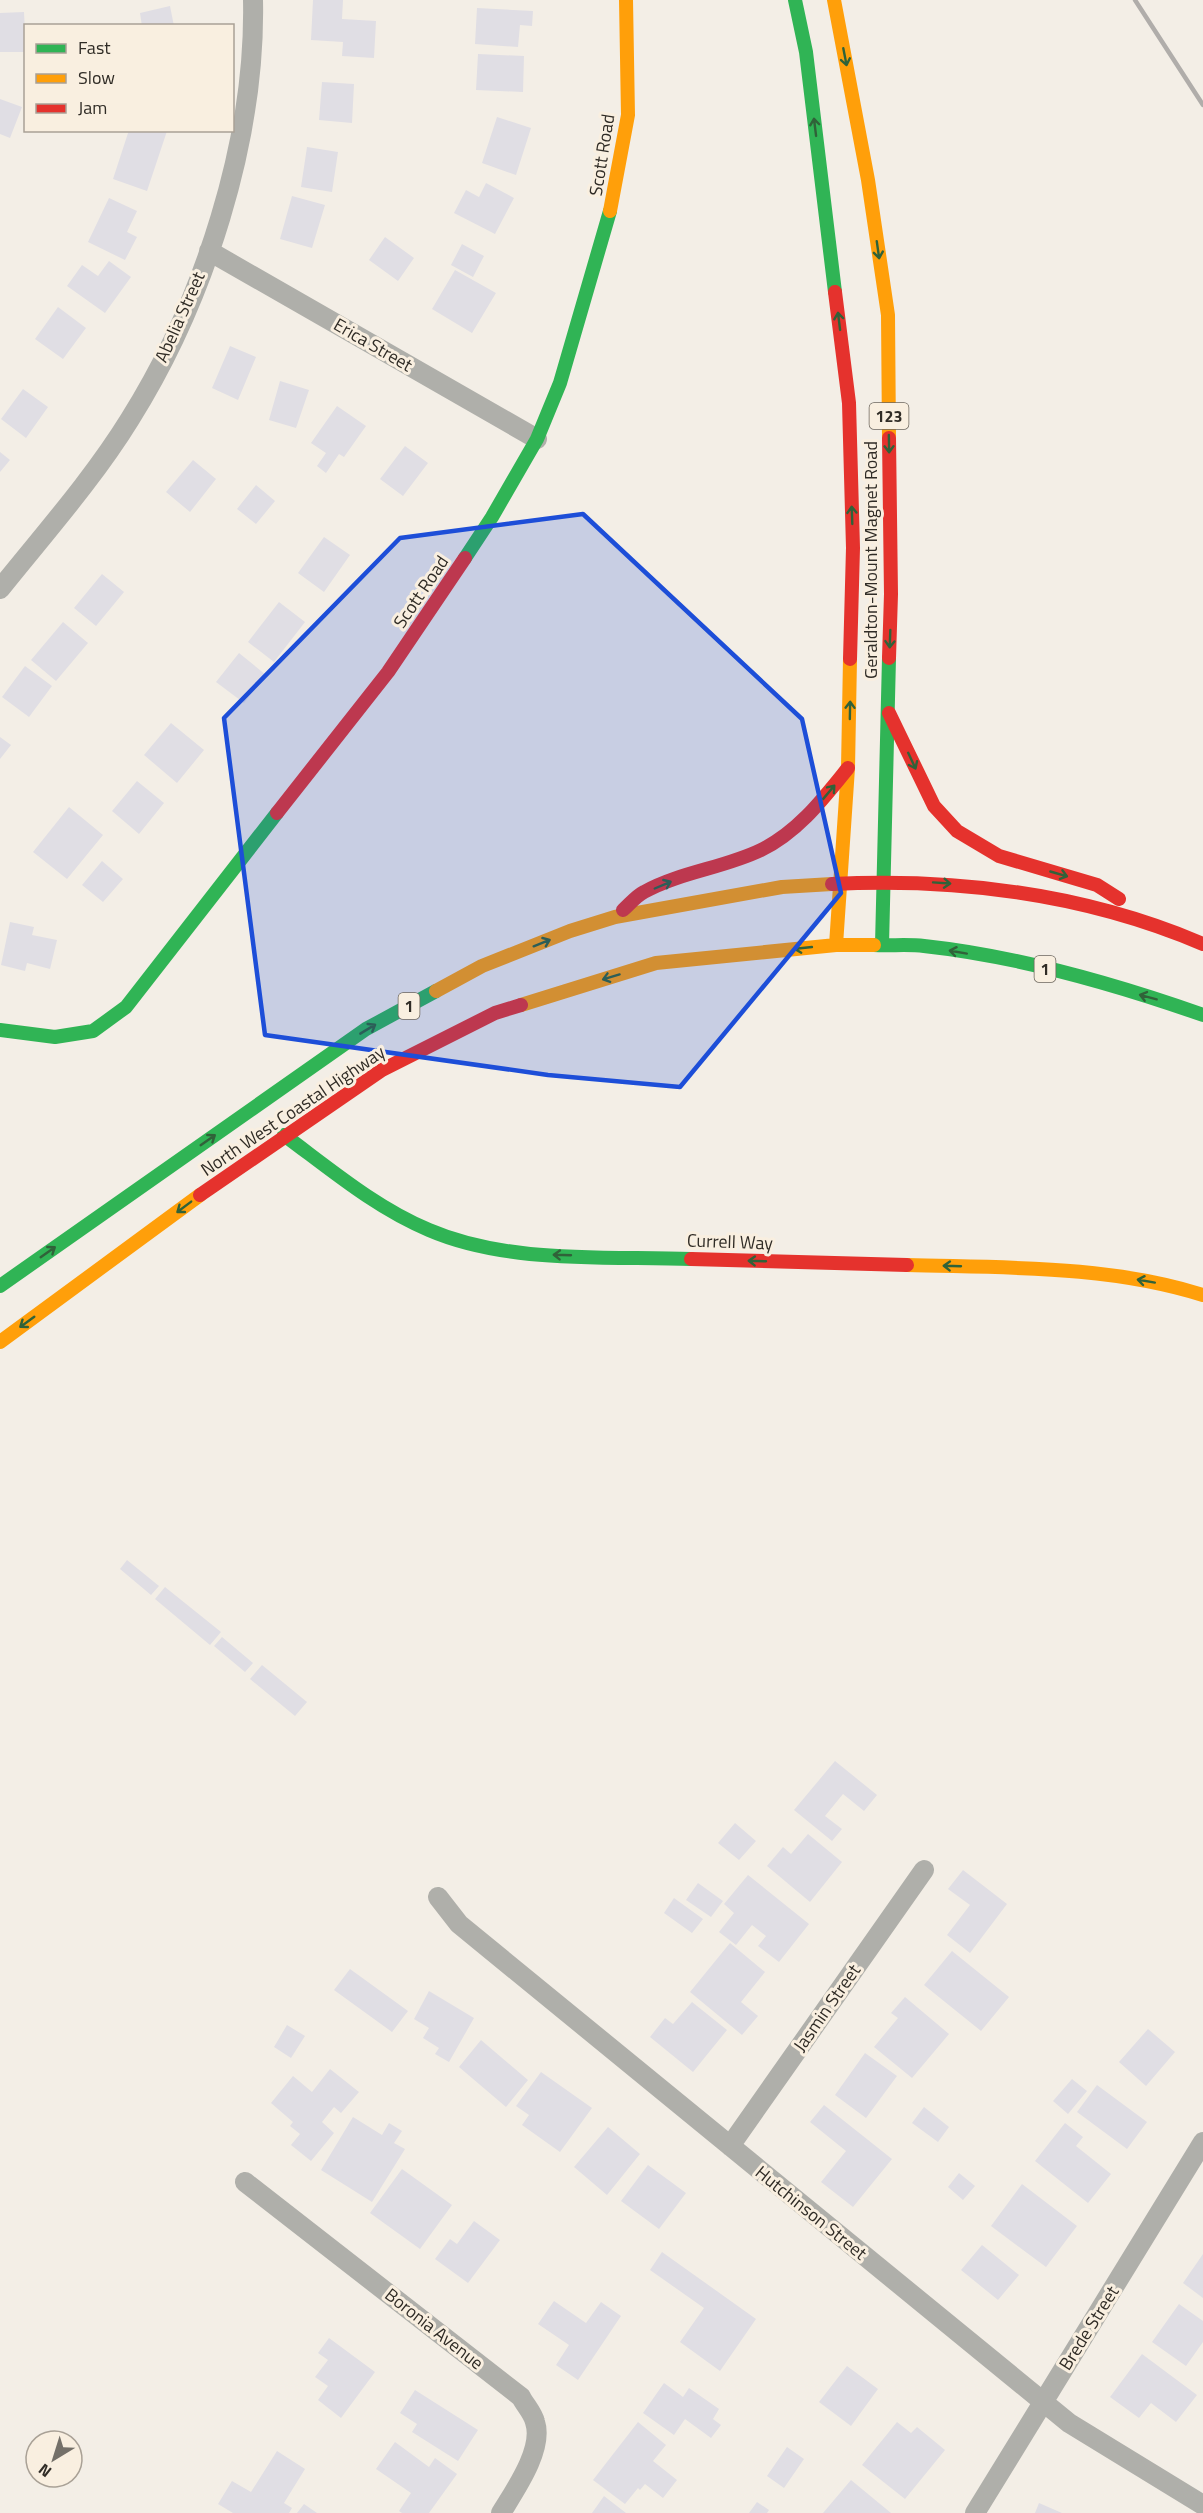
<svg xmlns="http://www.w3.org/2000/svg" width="1203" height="2513" font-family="'Titillium Web',sans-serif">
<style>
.building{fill:#e0dee4}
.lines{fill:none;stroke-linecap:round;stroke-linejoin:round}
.street{stroke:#afafaa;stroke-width:20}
.fast{stroke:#30b455;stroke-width:14}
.slow{stroke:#ff9f0a;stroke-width:14}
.jam{stroke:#e5322d;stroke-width:14}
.rail{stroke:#b0adaa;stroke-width:4.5}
.oneway{stroke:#306239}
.marked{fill:#1d4ed8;fill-opacity:0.2;stroke:#1d4ed8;stroke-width:4.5;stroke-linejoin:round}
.labels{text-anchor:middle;stroke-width:6;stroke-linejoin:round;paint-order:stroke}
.shield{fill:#f9efe0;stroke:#6c665e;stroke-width:1.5}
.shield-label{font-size:16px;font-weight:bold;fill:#302c26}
.street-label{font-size:18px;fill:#302c26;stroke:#f9efe0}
</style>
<rect width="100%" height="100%" fill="#f3eee6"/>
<path class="building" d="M 313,0 L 343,0 L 342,19 L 376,21 L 374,58 L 342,56 L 343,42 L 311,40 Z
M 170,6 L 174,26 L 142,26 L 140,13 Z
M 477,8 L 533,11 L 532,26 L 520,25 L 518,47 L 475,44 Z
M 24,12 L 26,52 L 0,52 L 0,13 Z
M 478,54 L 524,56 L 523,92 L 476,90 Z
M 322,82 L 354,84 L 352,123 L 319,120 Z
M 0,99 L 22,107 L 10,138 L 0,134 Z
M 497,117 L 531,128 L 516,175 L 482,163 Z
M 129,130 L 167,131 L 147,191 L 113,179 Z
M 307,147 L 338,152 L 332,192 L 301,187 Z
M 486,183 L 514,198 L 495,234 L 454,213 L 466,190 L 479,197 Z
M 292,196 L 325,205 L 312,248 L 280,239 Z
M 109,198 L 137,211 L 127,232 L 137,237 L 125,260 L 88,242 Z
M 385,237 L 414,258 L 398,281 L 369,260 Z
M 462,244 L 484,256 L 473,277 L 451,265 Z
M 109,261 L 131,277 L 105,313 L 67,286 L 82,265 L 98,276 Z
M 455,270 L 496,293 L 472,333 L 432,309 Z
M 58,307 L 86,328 L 63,359 L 35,339 Z
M 230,346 L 256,357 L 238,400 L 212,388 Z
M 280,381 L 309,390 L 296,428 L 269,420 Z
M 23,389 L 48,407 L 26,438 L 1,419 Z
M 337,406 L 366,426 L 344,457 L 339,454 L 326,473 L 317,466 L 326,453 L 311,443 Z
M 405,446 L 428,463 L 403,496 L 380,479 Z
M 0,452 L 10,460 L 0,472 Z
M 193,460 L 216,479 L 190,512 L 166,492 Z
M 256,485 L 275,501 L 256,524 L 237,509 Z
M 324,537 L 350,555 L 324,592 L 298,573 Z
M 102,574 L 124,592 L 96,626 L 74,608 Z
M 279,602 L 305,622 L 274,662 L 248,642 Z
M 63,622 L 88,643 L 56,681 L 31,660 Z
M 239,653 L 266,675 L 244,703 L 216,682 Z
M 25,666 L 52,686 L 29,717 L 2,697 Z
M 171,723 L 204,750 L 177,783 L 144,755 Z
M 0,737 L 11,745 L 0,759 Z
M 137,781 L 164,803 L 139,834 L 112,811 Z
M 69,807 L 103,835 L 67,879 L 33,852 Z
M 102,861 L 123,879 L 103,902 L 82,885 Z
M 10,922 L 34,927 L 32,935 L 57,940 L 50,969 L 27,963 L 25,971 L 1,965 Z
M 127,1560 L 159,1586 L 151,1595 L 120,1569 Z
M 165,1587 L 221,1632 L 210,1645 L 155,1599 Z
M 222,1637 L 253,1663 L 245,1672 L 214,1646 Z
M 262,1665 L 307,1702 L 295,1716 L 250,1679 Z
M 835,1761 L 877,1795 L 864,1811 L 843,1794 L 825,1816 L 842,1829 L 832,1841 L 794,1810 Z
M 735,1823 L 756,1841 L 739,1860 L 718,1843 Z
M 808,1834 L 842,1862 L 810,1902 L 767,1866 L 783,1847 L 791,1854 Z
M 963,1870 L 1007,1904 L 970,1953 L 947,1935 L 970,1905 L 948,1889 Z
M 748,1875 L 809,1924 L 779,1962 L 758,1946 L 766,1936 L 752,1925 L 736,1945 L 719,1932 L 734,1913 L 724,1904 Z
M 698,1883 L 723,1901 L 711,1917 L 686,1900 Z
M 674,1898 L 703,1919 L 692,1933 L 664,1913 Z
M 730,1943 L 765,1972 L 741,2002 L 758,2016 L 742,2035 L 690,1992 Z
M 952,1951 L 1009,1997 L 981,2031 L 924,1985 Z
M 350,1969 L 408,2011 L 392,2032 L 334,1990 Z
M 429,1991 L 474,2018 L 449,2062 L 435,2054 L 439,2048 L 423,2038 L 429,2028 L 414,2019 Z
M 905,1997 L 949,2034 L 912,2078 L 874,2047 L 898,2018 L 891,2013 Z
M 692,2002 L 727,2030 L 693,2072 L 650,2037 L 665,2018 L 673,2024 Z
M 287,2025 L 305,2036 L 291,2058 L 274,2047 Z
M 1148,2029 L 1175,2052 L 1146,2086 L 1119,2062 Z
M 481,2040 L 528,2080 L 506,2107 L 459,2067 Z
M 865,2053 L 897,2076 L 866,2118 L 835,2095 Z
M 330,2069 L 359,2092 L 341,2113 L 334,2107 L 322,2122 L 334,2133 L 311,2161 L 291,2145 L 300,2134 L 290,2126 L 293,2122 L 271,2103 L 293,2076 L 312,2092 Z
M 541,2072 L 592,2108 L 560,2152 L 522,2125 L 529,2115 L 516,2106 Z
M 1072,2079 L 1087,2091 L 1068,2114 L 1053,2101 Z
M 1097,2085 L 1147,2122 L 1127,2149 L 1077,2112 Z
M 824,2105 L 892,2159 L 853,2207 L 821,2182 L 846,2151 L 810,2122 Z
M 924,2107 L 949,2127 L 938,2142 L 912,2123 Z
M 353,2117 L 382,2135 L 389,2123 L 402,2131 L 394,2143 L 405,2149 L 372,2202 L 321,2170 Z
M 1065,2123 L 1083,2137 L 1076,2146 L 1111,2174 L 1088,2203 L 1035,2161 Z
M 608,2127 L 640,2154 L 607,2195 L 574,2167 Z
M 648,2165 L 686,2193 L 659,2229 L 621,2201 Z
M 402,2169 L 452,2205 L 420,2249 L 370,2213 Z
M 959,2173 L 975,2186 L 963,2200 L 948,2187 Z
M 1022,2184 L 1077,2226 L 1046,2267 L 991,2226 Z
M 474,2221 L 500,2240 L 468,2283 L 435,2259 L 450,2239 L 457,2244 Z
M 982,2245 L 1019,2275 L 998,2300 L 961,2270 Z
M 662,2252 L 756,2319 L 720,2371 L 680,2342 L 704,2308 L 650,2270 Z
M 1203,2254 L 1203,2298 L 1183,2283 Z
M 554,2301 L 586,2323 L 601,2302 L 621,2316 L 578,2380 L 556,2365 L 569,2345 L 538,2324 Z
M 1179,2304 L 1203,2321 L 1203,2342 L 1186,2366 L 1152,2342 Z
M 329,2338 L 375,2372 L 341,2418 L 318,2400 L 328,2386 L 315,2377 L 328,2360 L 318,2353 Z
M 1142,2354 L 1197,2395 L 1176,2422 L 1151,2403 L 1139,2418 L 1110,2397 Z
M 847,2366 L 878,2389 L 851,2426 L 819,2402 Z
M 664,2383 L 683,2397 L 689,2388 L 719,2409 L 713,2419 L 721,2425 L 711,2438 L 685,2419 L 674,2435 L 643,2413 Z
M 415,2390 L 478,2430 L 458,2461 L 412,2432 L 417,2424 L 400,2413 Z
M 638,2422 L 666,2445 L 653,2461 L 677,2480 L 663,2498 L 645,2484 L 640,2490 L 638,2488 L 625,2504 L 593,2480 Z
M 897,2422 L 911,2433 L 917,2427 L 945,2450 L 905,2499 L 862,2465 Z
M 395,2442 L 429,2467 L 435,2458 L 457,2474 L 429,2513 L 402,2513 L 399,2511 L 411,2493 L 376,2469 Z
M 787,2447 L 804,2459 L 784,2488 L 767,2476 Z
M 277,2451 L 305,2469 L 284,2503 L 292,2508 L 289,2513 L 233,2513 L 218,2504 L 232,2481 L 251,2492 Z
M 851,2480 L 891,2513 L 823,2513 Z
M 604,2496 L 626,2513 L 592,2513 Z
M 757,2502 L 769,2510 L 767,2513 L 749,2513 Z
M 1039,2503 L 1062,2513 L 1035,2513 Z
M 304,2504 L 317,2513 L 297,2513 Z"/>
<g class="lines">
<path class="street" d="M 209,251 L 537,439
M 0,589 C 44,534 93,479 130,419 C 204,301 256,140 253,0
M 438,1897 L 459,1924 L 1069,2423 L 1203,2505
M 730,2146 L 924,1870
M 245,2182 L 521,2397 C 525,2405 533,2413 535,2422 C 544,2449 515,2490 501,2513
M 975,2513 L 1203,2142"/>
<path class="fast" d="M 795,0 L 806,52 L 835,292
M 465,558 L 492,517 L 537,439 L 560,383 L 610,211
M 874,945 C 890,946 908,944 924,946 C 1017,956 1115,984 1203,1015
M 882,945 L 889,658
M 0,1030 L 55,1037 L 93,1031 L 126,1007 L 277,813
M 284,1135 C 330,1169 376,1208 429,1230 C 508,1264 607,1256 691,1259
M 0,1286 L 366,1029 L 436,991"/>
<path class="slow" d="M 834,0 L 868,180 L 888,315 L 889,438
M 610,211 L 628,115 L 626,0
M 836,945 L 848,768 L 850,659
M 436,991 L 482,966 L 570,931 L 615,917 L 782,887 L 832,884
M 521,1005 L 656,963 L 836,945 L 874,945
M 907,1265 C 1006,1268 1108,1265 1203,1295
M 0,1342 L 200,1195"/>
<path class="jam" d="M 835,292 L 849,403 L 853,548 L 850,659
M 889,658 L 891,594 L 889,438
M 889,713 L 934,806 L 957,831 L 999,856 L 1097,885 L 1119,899
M 277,813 L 388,672 L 465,558
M 832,884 C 959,878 1086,894 1203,944
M 623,910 C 630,904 636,896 644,892 C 680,872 724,868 761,850 C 798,832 823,799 848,768
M 200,1195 L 382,1070 L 495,1013 L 521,1005
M 691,1259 L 907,1265"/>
<path class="rail" d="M 1135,0 L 1203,105"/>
</g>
<defs><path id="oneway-shaft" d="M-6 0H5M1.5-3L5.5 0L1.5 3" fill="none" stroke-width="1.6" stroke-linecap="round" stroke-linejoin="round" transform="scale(1.5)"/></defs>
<g class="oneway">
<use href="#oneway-shaft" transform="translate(845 57) rotate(79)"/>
<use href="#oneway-shaft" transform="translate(815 127) rotate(-97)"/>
<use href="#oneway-shaft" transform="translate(878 250) rotate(82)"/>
<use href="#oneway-shaft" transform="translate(839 321) rotate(-97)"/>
<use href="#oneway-shaft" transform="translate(889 444) rotate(89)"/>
<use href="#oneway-shaft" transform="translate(852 515) rotate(-92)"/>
<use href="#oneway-shaft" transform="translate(890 639) rotate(92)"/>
<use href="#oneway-shaft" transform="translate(850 710) rotate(-89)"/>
<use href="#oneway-shaft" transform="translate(912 761) rotate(65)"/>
<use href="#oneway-shaft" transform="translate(829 792) rotate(-50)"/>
<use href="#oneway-shaft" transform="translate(1059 874) rotate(16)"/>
<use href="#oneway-shaft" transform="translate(942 883) rotate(4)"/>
<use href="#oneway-shaft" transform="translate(663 885) rotate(-23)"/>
<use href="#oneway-shaft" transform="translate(542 943) rotate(-22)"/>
<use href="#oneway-shaft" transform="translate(803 948) rotate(174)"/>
<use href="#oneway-shaft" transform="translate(958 952) rotate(-170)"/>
<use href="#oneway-shaft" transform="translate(611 977) rotate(163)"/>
<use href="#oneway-shaft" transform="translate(1148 997) rotate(-165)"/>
<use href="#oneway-shaft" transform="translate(368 1029) rotate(-31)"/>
<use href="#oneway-shaft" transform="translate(208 1140) rotate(-35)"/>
<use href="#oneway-shaft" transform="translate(184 1207) rotate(143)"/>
<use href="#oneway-shaft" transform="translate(48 1252) rotate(-35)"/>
<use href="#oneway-shaft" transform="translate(562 1255) rotate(-178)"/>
<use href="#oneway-shaft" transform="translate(757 1261) rotate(-178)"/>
<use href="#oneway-shaft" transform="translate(952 1266) rotate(-178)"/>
<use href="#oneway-shaft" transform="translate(1146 1281) rotate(-170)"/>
<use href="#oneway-shaft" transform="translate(27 1322) rotate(144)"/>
</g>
<path class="marked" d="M 583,514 L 802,719 L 841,893 L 680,1087 L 548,1075 L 265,1035 L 224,718 L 400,538 Z"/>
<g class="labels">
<g class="shield">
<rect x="869.5" y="403" width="39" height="26" rx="4.5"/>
<rect x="1034.5" y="956" width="21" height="26" rx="4.5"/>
<rect x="398.5" y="993" width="21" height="26" rx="4.5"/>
</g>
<g class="shield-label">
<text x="889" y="422">123</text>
<text x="1045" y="975">1</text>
<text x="409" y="1012">1</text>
</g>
<g class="street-label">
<text transform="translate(602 155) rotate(-81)" y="6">Scott Road</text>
<text transform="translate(180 317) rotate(-66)" y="6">Abelia Street</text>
<text transform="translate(373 345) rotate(30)" y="6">Erica Street</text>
<text transform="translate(871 560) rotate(-90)" y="6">Geraldton-Mount Magnet Road</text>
<text transform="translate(421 592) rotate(-56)" y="6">Scott Road</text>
<text transform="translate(293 1111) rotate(-34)" y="6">North West Coastal Highway</text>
<text transform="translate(730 1242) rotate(2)" y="6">Currell Way</text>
<text transform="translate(827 2008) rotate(-55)" y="6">Jasmin Street</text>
<text transform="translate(811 2213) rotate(39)" y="6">Hutchinson Street</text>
<text transform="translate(1089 2328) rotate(-58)" y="6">Brede Street</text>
<text transform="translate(434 2329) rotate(38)" y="6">Boronia Avenue</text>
</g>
</g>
<rect x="24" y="24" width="210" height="108" fill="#f9efe0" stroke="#a9a196" stroke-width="1.5"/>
<rect x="36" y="44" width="30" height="9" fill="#30b455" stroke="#a9a196" stroke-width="1.5"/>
<text x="78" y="54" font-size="18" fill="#302c26">Fast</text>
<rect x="36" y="74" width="30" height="9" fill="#ff9f0a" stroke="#a9a196" stroke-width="1.5"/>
<text x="78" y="84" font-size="18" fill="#302c26">Slow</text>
<rect x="36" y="104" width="30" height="9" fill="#e5322d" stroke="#a9a196" stroke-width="1.5"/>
<text x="78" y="114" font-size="18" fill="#302c26">Jam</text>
<g transform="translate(54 2459) rotate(218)"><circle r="28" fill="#f9efe0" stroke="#a9a196" stroke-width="1.5"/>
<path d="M0-4.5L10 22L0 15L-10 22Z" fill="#747069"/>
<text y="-9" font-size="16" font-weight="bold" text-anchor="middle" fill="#302c26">N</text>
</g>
</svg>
